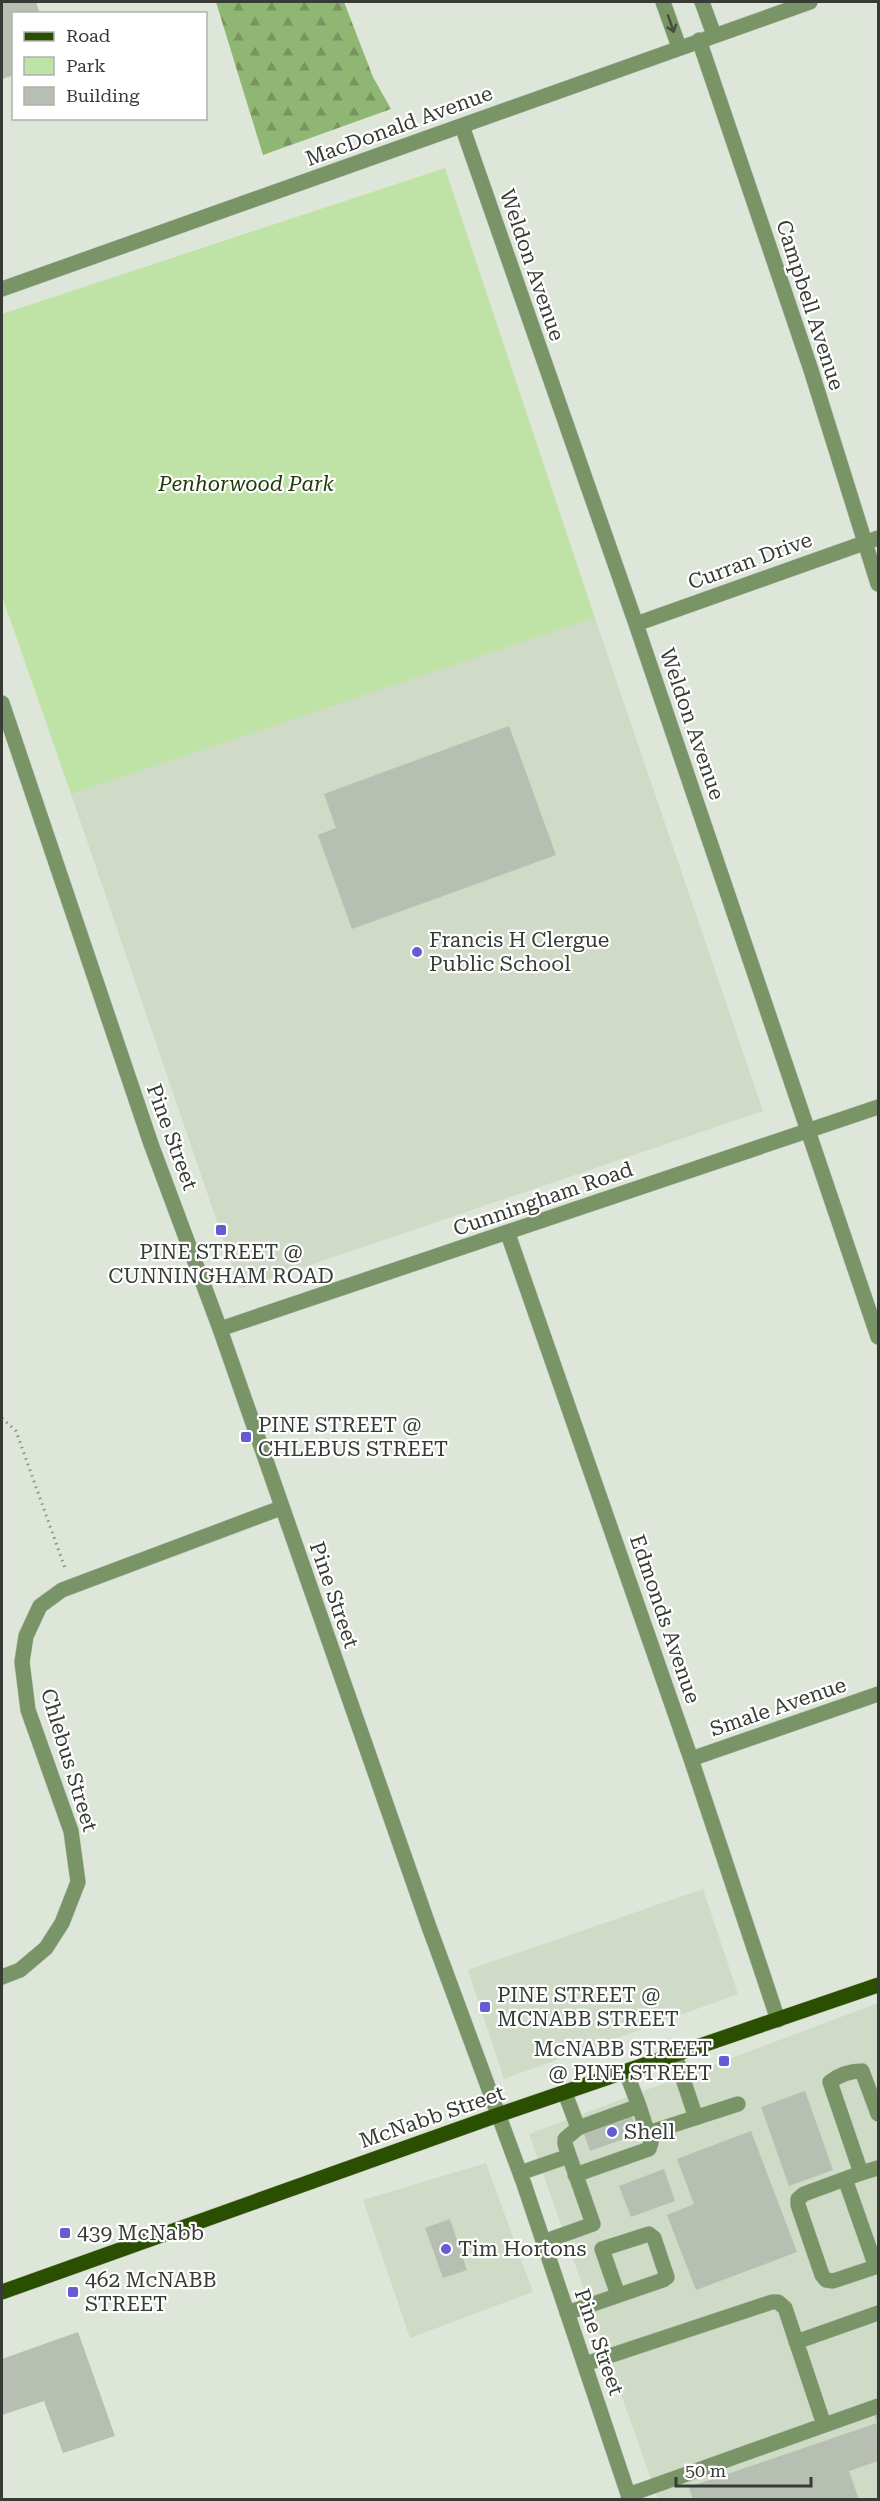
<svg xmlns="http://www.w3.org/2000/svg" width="880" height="2501" font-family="'Roboto Serif',serif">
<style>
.built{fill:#cfdbc6}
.forest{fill:url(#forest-firs)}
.park{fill:#bfe3a6}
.building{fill:#b6bfb1}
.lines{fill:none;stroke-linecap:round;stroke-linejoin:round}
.minor-casing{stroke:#bcc4b7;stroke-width:16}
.major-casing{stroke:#bcc4b7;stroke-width:16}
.path{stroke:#8b9187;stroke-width:3;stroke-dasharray:1.5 4.5;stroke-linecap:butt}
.minor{stroke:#799467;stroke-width:15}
.major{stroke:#2b4f00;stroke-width:15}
.oneway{stroke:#454d3f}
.poi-dot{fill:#675bd4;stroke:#fff;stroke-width:2}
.labels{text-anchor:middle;stroke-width:4.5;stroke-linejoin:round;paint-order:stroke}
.street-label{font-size:21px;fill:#383b35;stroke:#fff}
.park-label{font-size:21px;font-style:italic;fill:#223b0b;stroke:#fff}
.poi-label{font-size:21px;fill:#383b35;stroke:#fff;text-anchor:start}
</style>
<defs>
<pattern id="forest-firs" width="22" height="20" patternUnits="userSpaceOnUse" patternTransform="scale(1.5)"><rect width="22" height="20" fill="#90b674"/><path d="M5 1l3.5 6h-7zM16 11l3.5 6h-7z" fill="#779560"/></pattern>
</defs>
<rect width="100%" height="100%" fill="#dde6d8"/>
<path class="built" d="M 595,618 L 763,1111 L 240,1289 L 71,794 Z
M 703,1889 L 738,1994 L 504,2079 L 468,1970 Z
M 878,2003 L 878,2499 L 658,2499 L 529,2134 Z
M 486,2163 L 533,2292 L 410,2338 L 363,2200 Z"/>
<path class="forest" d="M 216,2 L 344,2 L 373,77 L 391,109 L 263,155 Z"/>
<path class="park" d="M 445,168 L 595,618 L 71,794 L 2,596 L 2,314 Z"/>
<path class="building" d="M 2,2 L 36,2 L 40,14 L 14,14 L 14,75 L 2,79 Z
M 509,726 L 556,855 L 352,929 L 318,835 L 336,828 L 324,794 Z
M 805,2091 L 833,2170 L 789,2186 L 761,2107 Z
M 632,2117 L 638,2134 L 590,2151 L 584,2134 Z
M 751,2131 L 797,2252 L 696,2290 L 667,2215 L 694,2204 L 677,2159 Z
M 664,2169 L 675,2201 L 631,2217 L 619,2186 Z
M 450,2219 L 467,2270 L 443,2278 L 425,2228 Z
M 78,2332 L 115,2436 L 63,2453 L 44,2401 L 2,2415 L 2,2359 Z
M 878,2412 L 878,2461 L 849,2471 L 859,2500 L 693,2500 L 689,2487 L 877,2423 L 874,2414 Z"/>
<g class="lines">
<defs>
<path id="minor" d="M 663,2 L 679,47
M 702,2 L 714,35
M 699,40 L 811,370 L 878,584
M 462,126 L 636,624 L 878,1337
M 2,289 L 810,2
M 636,624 L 878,538
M 2,703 L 151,1144 L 220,1329 L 429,1927 L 524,2184 L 630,2500
M 508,1234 L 691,1759 L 778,2020
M 220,1329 L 878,1107
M 691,1759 L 878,1694
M 2,1977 L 20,1970 L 46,1948 L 62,1923 L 78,1882 L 71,1831 L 28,1710 L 22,1662 L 26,1636 L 40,1606 L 62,1590 L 281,1508
M 675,2055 L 696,2118
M 565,2093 L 578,2128
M 878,2114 L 862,2071 C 851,2071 839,2075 830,2082 L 861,2173 L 804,2194 L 798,2199 L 798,2205 L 822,2275 L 826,2280 L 833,2281 L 878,2266
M 648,2133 L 738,2104
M 520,2173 L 569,2156
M 861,2173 L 878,2168
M 575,2175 L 649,2149 L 651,2143 L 639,2106
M 845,2179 L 876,2267
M 543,2242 L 593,2224 L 565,2144 L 565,2139 L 578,2128 L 639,2106 L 626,2072
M 567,2313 L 663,2280 L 667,2277 L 654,2238 L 649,2234 L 602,2249 L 618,2295
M 796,2342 L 878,2313
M 585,2364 L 772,2302 L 778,2302 L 785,2308 L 824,2425
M 628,2495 L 878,2406"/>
<path id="major" d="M 2,2292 L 498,2115 L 878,1985"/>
</defs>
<use href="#minor" class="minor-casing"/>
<use href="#major" class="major-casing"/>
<path class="path" d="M 2,1418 L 16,1431 L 66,1571"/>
<use href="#minor" class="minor"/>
<use href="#major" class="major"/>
</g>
<defs><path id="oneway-shaft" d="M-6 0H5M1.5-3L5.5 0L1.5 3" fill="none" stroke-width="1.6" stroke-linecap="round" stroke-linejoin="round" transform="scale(1.5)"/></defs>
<use class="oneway" href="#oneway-shaft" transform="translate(671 24) rotate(71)"/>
<g class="poi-dot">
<circle cx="417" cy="952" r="6"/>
<rect x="215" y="1224" width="12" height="12" rx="3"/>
<rect x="240" y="1431" width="12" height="12" rx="3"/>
<rect x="479" y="2001" width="12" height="12" rx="3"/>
<rect x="718" y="2055" width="12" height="12" rx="3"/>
<circle cx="612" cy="2132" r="6"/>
<rect x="59" y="2227" width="12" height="12" rx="3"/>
<circle cx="446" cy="2249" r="6"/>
<rect x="67" y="2286" width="12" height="12" rx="3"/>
</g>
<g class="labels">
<g class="street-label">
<text transform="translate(399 126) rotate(-20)" y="7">MacDonald Avenue</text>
<text transform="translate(532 265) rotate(71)" y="7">Weldon Avenue</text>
<text transform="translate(810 305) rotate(72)" y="7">Campbell Avenue</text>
<text transform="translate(750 561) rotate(-20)" y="7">Curran Drive</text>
<text transform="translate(692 724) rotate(71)" y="7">Weldon Avenue</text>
<text transform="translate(172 1137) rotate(70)" y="7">Pine Street</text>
<text transform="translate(543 1199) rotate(-19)" y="7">Cunningham Road</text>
<text transform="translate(334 1595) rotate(71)" y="7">Pine Street</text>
<text transform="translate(665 1619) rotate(71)" y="7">Edmonds Avenue</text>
<text transform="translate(778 1707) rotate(-19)" y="7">Smale Avenue</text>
<text transform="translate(69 1760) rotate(73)" y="7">Chlebus Street</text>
<text transform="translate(432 2117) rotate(-19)" y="7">McNabb Street</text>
<text transform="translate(599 2342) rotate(71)" y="7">Pine Street</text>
</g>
<g class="park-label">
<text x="246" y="491">Penhorwood Park</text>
</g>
<g class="poi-label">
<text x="429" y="947">Francis H Clergue<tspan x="429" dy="24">Public School</tspan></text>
<text x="221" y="1259" text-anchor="middle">PINE STREET @<tspan x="221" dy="24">CUNNINGHAM ROAD</tspan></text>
<text x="258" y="1432">PINE STREET @<tspan x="258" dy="24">CHLEBUS STREET</tspan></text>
<text x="497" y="2002">PINE STREET @<tspan x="497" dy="24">MCNABB STREET</tspan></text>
<text x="712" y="2056" text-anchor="end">McNABB STREET<tspan x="712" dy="24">@ PINE STREET</tspan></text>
<text x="624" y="2139">Shell</text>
<text x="77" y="2240">439 McNabb</text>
<text x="458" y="2256">Tim Hortons</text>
<text x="85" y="2287">462 McNABB<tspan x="85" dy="24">STREET</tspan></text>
</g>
</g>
<rect width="880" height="2501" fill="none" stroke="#383b35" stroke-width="6"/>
<rect x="12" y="12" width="195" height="108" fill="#ffffff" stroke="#afb1ae" stroke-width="1.5"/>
<rect x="24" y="32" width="30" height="9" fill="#2b4f00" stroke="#afb1ae" stroke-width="1.5"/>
<text x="66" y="42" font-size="18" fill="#383b35">Road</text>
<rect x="24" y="57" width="30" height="18" fill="#bfe3a6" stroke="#afb1ae" stroke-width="1.5"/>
<text x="66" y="72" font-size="18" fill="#383b35">Park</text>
<rect x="24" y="87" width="30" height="18" fill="#b6bfb1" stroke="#afb1ae" stroke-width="1.5"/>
<text x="66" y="102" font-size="18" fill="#383b35">Building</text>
<path d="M676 2477v9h135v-9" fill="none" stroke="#383b35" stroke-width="3"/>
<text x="685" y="2477" font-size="18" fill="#383b35" stroke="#ffffff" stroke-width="4.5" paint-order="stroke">50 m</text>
</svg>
